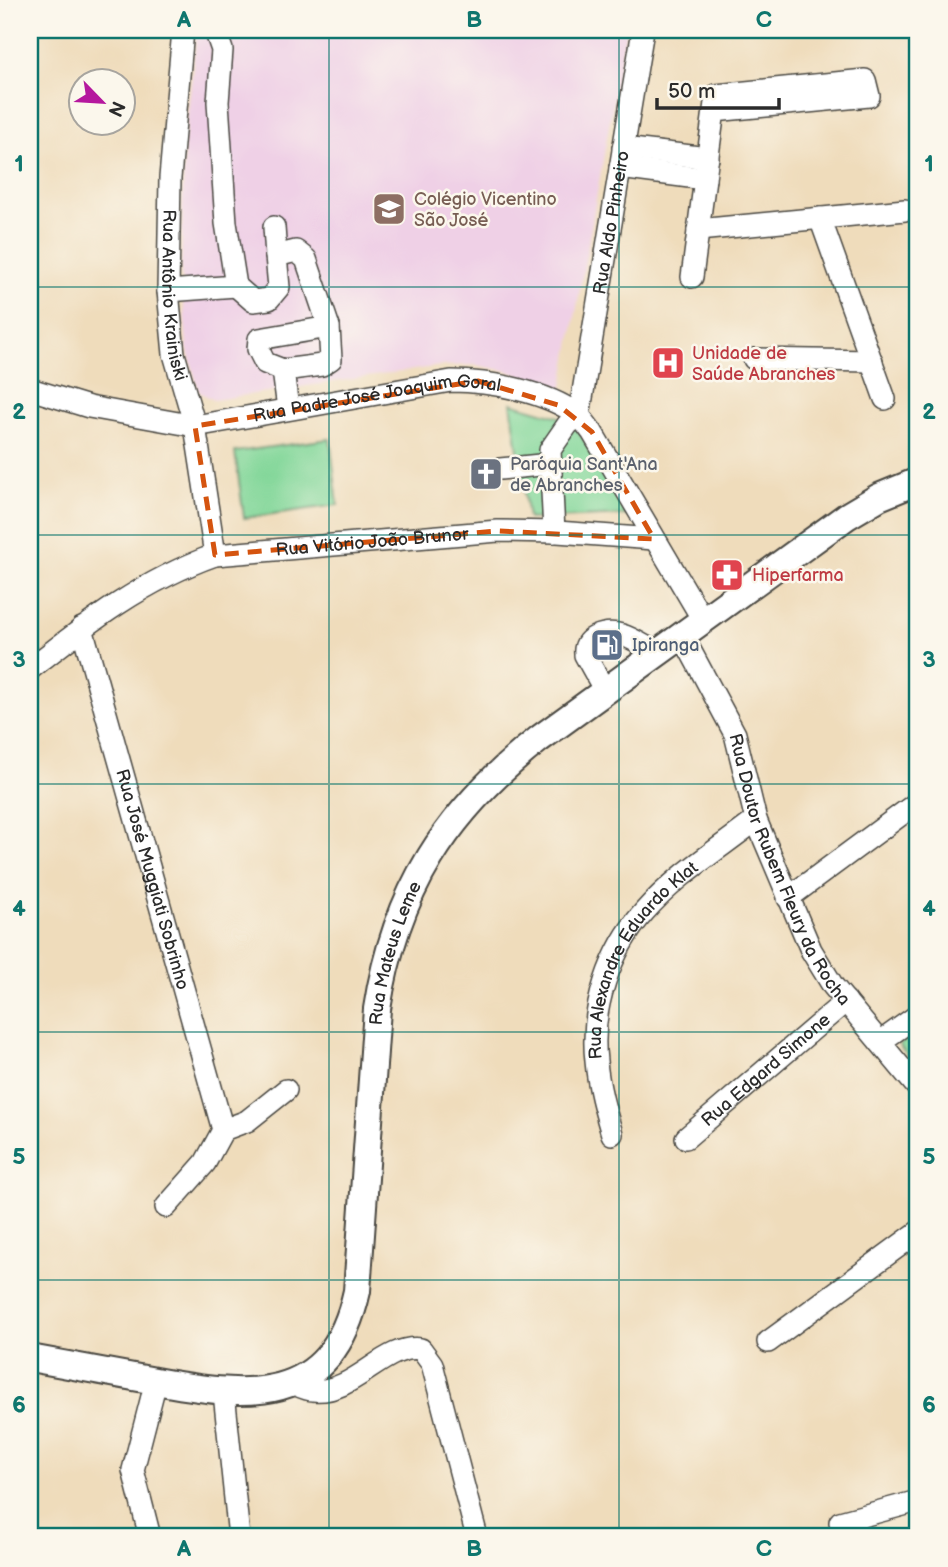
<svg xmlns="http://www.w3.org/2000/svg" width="948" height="1567" font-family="'Balsamiq Sans',sans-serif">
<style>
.built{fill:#efd0e6}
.green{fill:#83d79a;stroke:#578162;stroke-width:2}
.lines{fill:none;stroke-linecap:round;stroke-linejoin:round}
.minor-casing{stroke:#484641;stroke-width:24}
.major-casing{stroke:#484641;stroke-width:30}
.minor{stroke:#fff;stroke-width:21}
.major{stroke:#fff;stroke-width:26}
.marked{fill:none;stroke:#d5540f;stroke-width:5;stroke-dasharray:14 9;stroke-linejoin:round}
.grid{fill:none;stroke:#0f766e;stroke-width:2;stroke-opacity:0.55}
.labels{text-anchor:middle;stroke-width:5;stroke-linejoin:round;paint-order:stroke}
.education-label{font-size:18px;fill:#785e54;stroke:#fbf7ec;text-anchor:start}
.street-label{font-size:18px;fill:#2b2b2b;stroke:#fbf7ec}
.health-label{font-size:18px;fill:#be3a42;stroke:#fbf7ec;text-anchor:start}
.worship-label{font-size:18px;fill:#5b616d;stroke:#fbf7ec;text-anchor:start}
.service-label{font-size:18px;fill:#4e5e75;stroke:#fbf7ec;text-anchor:start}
.neatline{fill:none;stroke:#0f766e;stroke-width:2.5}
.grid-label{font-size:23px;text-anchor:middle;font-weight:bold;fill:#0f766e}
</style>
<rect width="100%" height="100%" fill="#fbf7ec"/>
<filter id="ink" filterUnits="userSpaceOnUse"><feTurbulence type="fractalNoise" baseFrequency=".0143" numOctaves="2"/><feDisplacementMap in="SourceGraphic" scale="14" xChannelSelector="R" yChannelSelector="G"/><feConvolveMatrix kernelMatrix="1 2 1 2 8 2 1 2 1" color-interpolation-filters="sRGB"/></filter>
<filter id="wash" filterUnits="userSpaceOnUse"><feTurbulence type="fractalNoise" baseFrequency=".00686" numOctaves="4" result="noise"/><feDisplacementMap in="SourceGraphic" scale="28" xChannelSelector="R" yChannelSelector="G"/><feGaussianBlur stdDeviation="1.57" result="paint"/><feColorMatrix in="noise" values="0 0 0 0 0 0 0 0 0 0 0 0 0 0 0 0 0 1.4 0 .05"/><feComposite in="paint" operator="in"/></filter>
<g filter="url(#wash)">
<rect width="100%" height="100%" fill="#efdcbb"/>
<path class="built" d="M 197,30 L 626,30 L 562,391 L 507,371 L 476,365 L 440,366 L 214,400 L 199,392 L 187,348 L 181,272 L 184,146 Z"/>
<path class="green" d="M 511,403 L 573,421 L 627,515 L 528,519 Z
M 330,439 L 338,505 L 244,518 L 235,452 Z
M 918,1031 L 918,1068 L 899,1045 Z"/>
</g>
<g filter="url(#ink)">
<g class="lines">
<defs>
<g id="minor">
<path id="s1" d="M 183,30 L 170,178 L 168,291 L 174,354 L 195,426 L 215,555"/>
<path d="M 215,30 L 222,50 L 218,102 L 226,223 L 236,286 L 253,301 L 269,299 L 279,287 L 276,256 L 296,251 L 306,259 L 329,327 L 331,359 L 322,365 L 283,370 L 288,409"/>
<path d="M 623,148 L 708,158"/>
<path d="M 620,168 L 705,179"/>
<path d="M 820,218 L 885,399"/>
<path d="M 274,227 L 276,256"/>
<path d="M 698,230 L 905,210"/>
<path d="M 692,277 C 700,216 708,156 716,95 L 865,80 L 869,96 L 714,111"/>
<path d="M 168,291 L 236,286"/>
<path d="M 754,359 L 872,361"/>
<path d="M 283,370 L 265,363 L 258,349 L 259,339 L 329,327"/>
<path id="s2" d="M 30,389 L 89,407 L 195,426 L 451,381 C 490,381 545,391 578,415 C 583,419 588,427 592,432 L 703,620"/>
<path id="s3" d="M 579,416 L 643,30"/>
<path d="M 500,469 L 550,464"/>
<path d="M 554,532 L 550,450 L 568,424 L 579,416"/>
<path id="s4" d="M 82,628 L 223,1130"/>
<path id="s5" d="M 682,635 L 735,734 L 756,820 L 811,950 L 833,986 L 918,1088"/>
<path id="s6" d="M 30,669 C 88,623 144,580 215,555 L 498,531 L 557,532 L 654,539"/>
<path d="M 605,691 L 585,655 C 584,646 587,641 595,637 C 619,626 636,642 657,653"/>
<path d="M 788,898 L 918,802"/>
<path d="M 880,1042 L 918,1015"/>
<path id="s7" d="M 612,1134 C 605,1110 598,1086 596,1061 C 590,1009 610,950 644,912 C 675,876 719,849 756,820"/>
<path id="s8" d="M 686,1138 L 846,1001"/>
<path d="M 166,1207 L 205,1163 L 223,1130 L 247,1121 L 286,1090"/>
<path d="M 768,1342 L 918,1232"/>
<path d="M 292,1383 C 299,1386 306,1390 313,1390 C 354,1395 384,1343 421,1349 L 432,1364 L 477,1537"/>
<path d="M 224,1393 L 239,1537"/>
<path d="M 840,1522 L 918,1501"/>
<path d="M 150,1537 L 133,1470 L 156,1381"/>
</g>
<g id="major">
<path id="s9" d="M 30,1358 C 70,1365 110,1373 150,1380 C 246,1398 331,1409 357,1291 L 377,1009 C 395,892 446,812 539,739 L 847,516 L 879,497 L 918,481"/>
</g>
</defs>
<use href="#minor" class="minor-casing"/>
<use href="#major" class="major-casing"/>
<use href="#minor" class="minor"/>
<use href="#major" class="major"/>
</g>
</g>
<path class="marked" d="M 478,381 L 558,405 L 592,432 L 654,539 L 498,531 L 215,555 L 195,426 Z"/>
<path class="grid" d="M 329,30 L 329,1537M 619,30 L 619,1537M 30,287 L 918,287M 30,535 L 918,535M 30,784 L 918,784M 30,1032 L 918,1032M 30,1280 L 918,1280"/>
<defs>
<symbol id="school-square" viewBox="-11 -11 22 22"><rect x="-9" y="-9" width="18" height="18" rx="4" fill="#8d6e63" stroke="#fbf7ec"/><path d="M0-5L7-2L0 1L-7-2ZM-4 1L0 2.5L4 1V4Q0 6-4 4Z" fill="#fff"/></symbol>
<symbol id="hospital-square" viewBox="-11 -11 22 22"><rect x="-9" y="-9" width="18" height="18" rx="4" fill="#e0444e" stroke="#fbf7ec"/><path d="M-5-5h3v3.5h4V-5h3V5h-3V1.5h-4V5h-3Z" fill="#fff"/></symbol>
<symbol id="church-square" viewBox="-11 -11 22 22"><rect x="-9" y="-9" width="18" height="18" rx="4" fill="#6b7280" stroke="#fbf7ec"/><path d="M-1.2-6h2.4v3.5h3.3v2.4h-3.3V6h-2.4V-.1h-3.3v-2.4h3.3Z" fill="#fff"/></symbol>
<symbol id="pharmacy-square" viewBox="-11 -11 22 22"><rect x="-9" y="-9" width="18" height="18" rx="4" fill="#e0444e" stroke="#fbf7ec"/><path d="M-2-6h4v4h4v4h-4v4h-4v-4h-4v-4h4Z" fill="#fff"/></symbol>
<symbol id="fuel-square" viewBox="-11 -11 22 22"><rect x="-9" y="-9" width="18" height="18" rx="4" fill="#5c6f8a" stroke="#fbf7ec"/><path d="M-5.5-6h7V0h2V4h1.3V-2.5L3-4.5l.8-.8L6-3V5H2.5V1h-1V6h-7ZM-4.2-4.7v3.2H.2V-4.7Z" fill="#fff"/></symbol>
</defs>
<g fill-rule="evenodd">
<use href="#school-square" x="370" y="190" width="38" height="38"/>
<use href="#hospital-square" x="649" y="344" width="38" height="38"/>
<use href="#church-square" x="467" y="455" width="38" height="38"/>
<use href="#pharmacy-square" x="708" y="556" width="38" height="38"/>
<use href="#fuel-square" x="588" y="626" width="38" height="38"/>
</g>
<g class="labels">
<g class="education-label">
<text x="414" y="205">Colégio Vicentino<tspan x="414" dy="21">São José</tspan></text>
</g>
<g class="street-label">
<text dy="6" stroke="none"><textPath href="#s3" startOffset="196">Rua Aldo Pinheiro</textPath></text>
<text dy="6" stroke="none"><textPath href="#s1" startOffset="266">Rua Antônio Krainiski</textPath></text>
<text dy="6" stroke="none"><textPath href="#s2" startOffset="354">Rua Padre José Joaquim Goral</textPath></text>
<text dy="6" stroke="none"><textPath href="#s6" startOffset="376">Rua Vitório João Brunor</textPath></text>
<text dy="6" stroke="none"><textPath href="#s5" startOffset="259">Rua Doutor Rubem Fleury da Rocha</textPath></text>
<text dy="6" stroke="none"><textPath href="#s4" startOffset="261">Rua José Muggiati Sobrinho</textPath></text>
<text dy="6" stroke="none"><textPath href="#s9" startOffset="724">Rua Mateus Leme</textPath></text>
<text dy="6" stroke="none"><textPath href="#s7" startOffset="191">Rua Alexandre Eduardo Klat</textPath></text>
<text dy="6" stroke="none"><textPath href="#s8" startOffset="105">Rua Edgard Simone</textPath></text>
</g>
<g class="health-label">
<text x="692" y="359">Unidade de<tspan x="692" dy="21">Saúde Abranches</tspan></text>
<text x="752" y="581">Hiperfarma</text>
</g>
<g class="worship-label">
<text x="510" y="470">Paróquia Sant'Ana<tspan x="510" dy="21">de Abranches</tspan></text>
</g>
<g class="service-label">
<text x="632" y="651">Ipiranga</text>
</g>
</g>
<rect width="948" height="1567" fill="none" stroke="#fbf7ec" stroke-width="77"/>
<g transform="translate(102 102) rotate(115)"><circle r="33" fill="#fbf7ec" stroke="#a8a59f" stroke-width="2"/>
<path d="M0-5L12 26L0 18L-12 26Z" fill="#b5179e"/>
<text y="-10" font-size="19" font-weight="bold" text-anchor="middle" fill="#2b2b2b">N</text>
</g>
<path d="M657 98v10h122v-10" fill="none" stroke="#2b2b2b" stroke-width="3.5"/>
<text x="668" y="98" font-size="21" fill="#2b2b2b" stroke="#fbf7ec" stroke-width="5" paint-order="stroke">50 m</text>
<rect x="38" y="38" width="871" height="1490" class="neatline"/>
<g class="grid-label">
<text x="184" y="27">A</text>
<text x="474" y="27">B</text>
<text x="764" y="27">C</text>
<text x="19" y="171">1</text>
<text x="929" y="171">1</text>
<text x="19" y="419">2</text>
<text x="929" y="419">2</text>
<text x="19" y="667">3</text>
<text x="929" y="667">3</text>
<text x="19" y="916">4</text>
<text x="929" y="916">4</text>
<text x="19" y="1164">5</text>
<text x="929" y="1164">5</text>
<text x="19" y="1412">6</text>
<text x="929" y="1412">6</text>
<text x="184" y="1556">A</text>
<text x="474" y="1556">B</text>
<text x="764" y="1556">C</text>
</g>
</svg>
